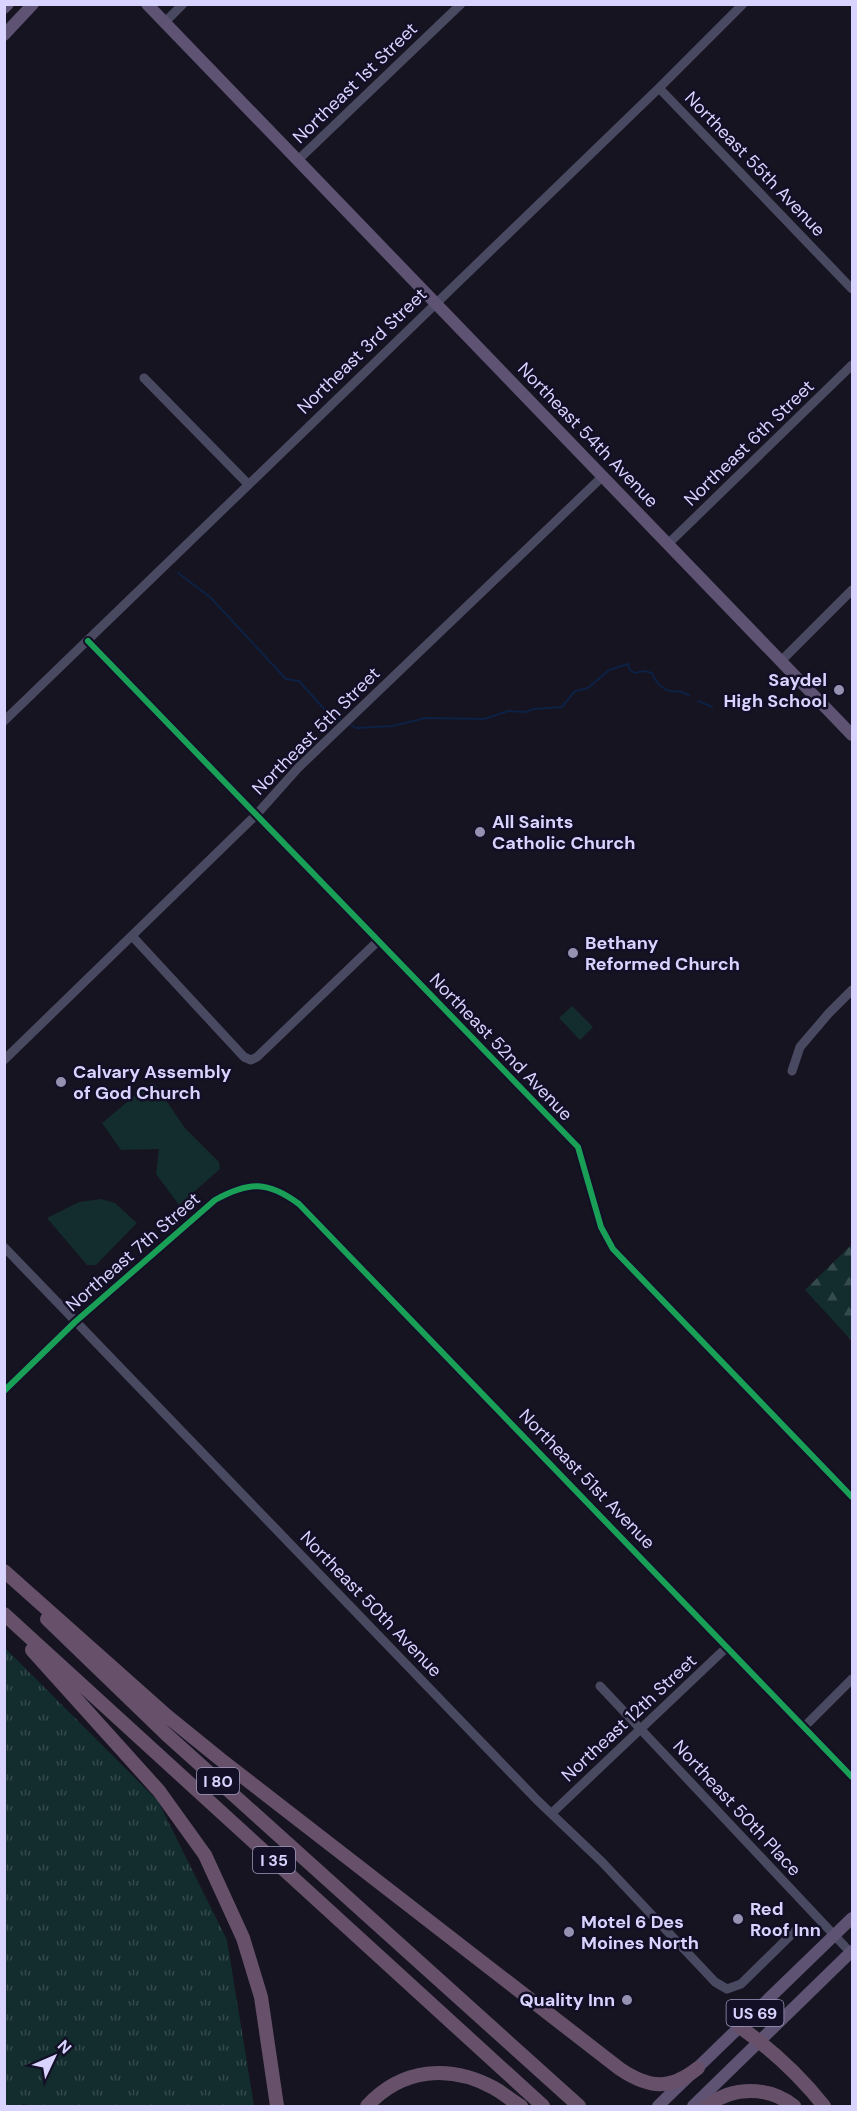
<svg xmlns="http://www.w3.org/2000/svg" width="857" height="2111" font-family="'DM Sans',sans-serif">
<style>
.grass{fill:url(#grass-tufts)}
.forest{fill:url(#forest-firs)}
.pitch{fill:#132c2d}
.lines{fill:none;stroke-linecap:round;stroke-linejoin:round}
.stream{stroke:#0d2144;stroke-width:2}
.minor{stroke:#4a4962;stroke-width:9}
.major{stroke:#5e5373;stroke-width:12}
.highway{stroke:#67516a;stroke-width:14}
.cycleway-casing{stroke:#130f26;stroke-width:10}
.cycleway{stroke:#1a9f57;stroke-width:6}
.poi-dot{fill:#9591b1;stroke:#130f26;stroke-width:2}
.labels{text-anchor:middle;stroke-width:5;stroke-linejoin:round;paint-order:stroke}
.shield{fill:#130f26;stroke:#9e99be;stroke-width:1.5}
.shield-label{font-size:16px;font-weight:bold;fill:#d9d4ff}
.street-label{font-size:18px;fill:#d9d4ff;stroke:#130f26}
.poi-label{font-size:18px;font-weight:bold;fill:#d9d4ff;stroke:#130f26;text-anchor:start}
</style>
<defs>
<pattern id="grass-tufts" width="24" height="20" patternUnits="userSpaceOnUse" patternTransform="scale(1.5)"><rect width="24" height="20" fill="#132c2d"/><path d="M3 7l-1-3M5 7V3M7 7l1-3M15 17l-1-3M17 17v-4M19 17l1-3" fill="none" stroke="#354a4c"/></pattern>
<pattern id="forest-firs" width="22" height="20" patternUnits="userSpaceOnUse" patternTransform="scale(1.5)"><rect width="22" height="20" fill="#132c2d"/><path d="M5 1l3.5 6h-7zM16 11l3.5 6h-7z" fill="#354a4c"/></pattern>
</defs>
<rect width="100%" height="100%" fill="#161421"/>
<path class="grass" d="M 4,1647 L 158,1801 L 227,1940 L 254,2106 L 33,2106 L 23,2104 L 20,2106 L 5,2106 Z"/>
<path class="forest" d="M 852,1244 L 852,1341 L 805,1290 Z"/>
<path class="pitch" d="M 572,1006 L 593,1027 L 580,1040 L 559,1018 Z
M 150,1083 L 154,1083 L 185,1128 L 219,1162 L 220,1169 L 179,1205 L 156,1174 L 159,1149 L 121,1150 L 102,1123 Z
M 101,1199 L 115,1203 L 137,1223 L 96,1265 L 87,1265 L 47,1218 L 79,1202 Z"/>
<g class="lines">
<path class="stream" d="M 178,573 L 210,597 L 286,679 L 299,681 L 326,711 L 340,719
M 698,701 L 712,707
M 351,725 L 356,728 L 393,726 L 425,718 L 484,719 L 508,711 L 525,712 L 534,709 L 562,707 L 575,691 L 588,688 L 609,670 L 628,664 L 630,670 L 635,673 L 644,671 L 652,673 C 656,684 667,694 679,691 L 689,695"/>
<path class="minor" d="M 165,22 L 183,4
M 659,88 L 852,289
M 298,160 L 461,4
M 144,378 L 248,484
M 668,544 L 852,365
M 88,641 L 578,1147 L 601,1227 L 613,1249 L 852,1497
M 781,661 L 852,590
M 4,721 L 659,88 L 743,4
M 133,937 L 244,1057 L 251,1060 L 257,1057 L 378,941
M 4,1060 L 257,814 L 298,768 L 602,477
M 792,1071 L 800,1047 L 829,1013 L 852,990
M 4,1247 L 537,1800 L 602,1862 L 715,1982 L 727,1989 L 741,1984 L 796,1930
M 4,1391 L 75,1322 L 215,1200 C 249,1181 268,1181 299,1204 L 852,1777
M 600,1686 L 851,1953
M 805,1726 L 852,1679
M 552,1813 L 727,1647"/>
<path class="major" d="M 147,4 L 852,735
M 4,8 L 8,4
M 4,35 L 33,4
M 658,2106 L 852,1918
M 693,2106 L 852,1951"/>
<path class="highway" d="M 4,1571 L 167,1716 L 220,1759 L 620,2069 C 650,2089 670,2090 698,2068
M 4,1614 L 543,2106
M 47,1619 L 166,1734 L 579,2106
M 32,1650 L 159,1791 L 205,1855 L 243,1938 L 261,1997 L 277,2106
M 740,2027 C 771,2049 801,2077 824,2106
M 367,2106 C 402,2068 450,2064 494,2088 C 503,2093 512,2101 521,2106
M 707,2106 C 733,2086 768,2086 794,2106"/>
<defs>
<path id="cycleway" d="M 88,641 L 578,1147 L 601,1227 L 613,1249 L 852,1497
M 4,1391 L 75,1322 L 215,1200 C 249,1181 268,1181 299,1204 L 852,1777"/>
</defs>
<use href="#cycleway" class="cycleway-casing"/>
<use href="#cycleway" class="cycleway"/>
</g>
<g class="poi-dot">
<circle cx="839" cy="690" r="6"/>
<circle cx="480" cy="832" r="6"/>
<circle cx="573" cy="953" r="6"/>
<circle cx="61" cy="1082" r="6"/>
<circle cx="738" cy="1919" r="6"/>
<circle cx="569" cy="1932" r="6"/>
<circle cx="627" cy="2000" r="6"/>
</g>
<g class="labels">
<g class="shield">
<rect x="197" y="1768" width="42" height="26" rx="4.5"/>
<rect x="253" y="1847" width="42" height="26" rx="4.5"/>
<rect x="726.5" y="2000" width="57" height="26" rx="4.5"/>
</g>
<g class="shield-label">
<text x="218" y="1787">I 80</text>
<text x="274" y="1866">I 35</text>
<text x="755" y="2019">US 69</text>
</g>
<g class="street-label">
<text transform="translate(355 83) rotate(-44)" y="6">Northeast 1st Street</text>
<text transform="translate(755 164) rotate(46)" y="6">Northeast 55th Avenue</text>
<text transform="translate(362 351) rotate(-44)" y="6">Northeast 3rd Street</text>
<text transform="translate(588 435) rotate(46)" y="6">Northeast 54th Avenue</text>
<text transform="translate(749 443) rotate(-44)" y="6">Northeast 6th Street</text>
<text transform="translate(316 731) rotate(-45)" y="6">Northeast 5th Street</text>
<text transform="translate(501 1047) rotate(46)" y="6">Northeast 52nd Avenue</text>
<text transform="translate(133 1252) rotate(-41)" y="6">Northeast 7th Street</text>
<text transform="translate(587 1479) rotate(46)" y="6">Northeast 51st Avenue</text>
<text transform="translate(371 1604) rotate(46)" y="6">Northeast 50th Avenue</text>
<text transform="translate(629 1718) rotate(-43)" y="6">Northeast 12th Street</text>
<text transform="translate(737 1808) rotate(47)" y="6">Northeast 50th Place</text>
</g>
<g class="poi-label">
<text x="827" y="686" text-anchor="end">Saydel<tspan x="827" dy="21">High School</tspan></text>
<text x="492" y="828">All Saints<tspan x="492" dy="21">Catholic Church</tspan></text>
<text x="585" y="949">Bethany<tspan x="585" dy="21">Reformed Church</tspan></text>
<text x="73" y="1078">Calvary Assembly<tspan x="73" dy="21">of God Church</tspan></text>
<text x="750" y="1915">Red<tspan x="750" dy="21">Roof Inn</tspan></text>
<text x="581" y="1928">Motel 6 Des<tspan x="581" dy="21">Moines North</tspan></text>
<text x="615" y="2006" text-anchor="end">Quality Inn</text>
</g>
</g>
<rect width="857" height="2111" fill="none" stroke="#d9d4ff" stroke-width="12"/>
<g transform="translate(54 2057) rotate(46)" stroke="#130f26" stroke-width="4.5" paint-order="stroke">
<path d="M0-4.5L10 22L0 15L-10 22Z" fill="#d9d4ff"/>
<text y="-9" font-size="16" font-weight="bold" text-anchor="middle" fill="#d9d4ff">N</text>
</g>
</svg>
